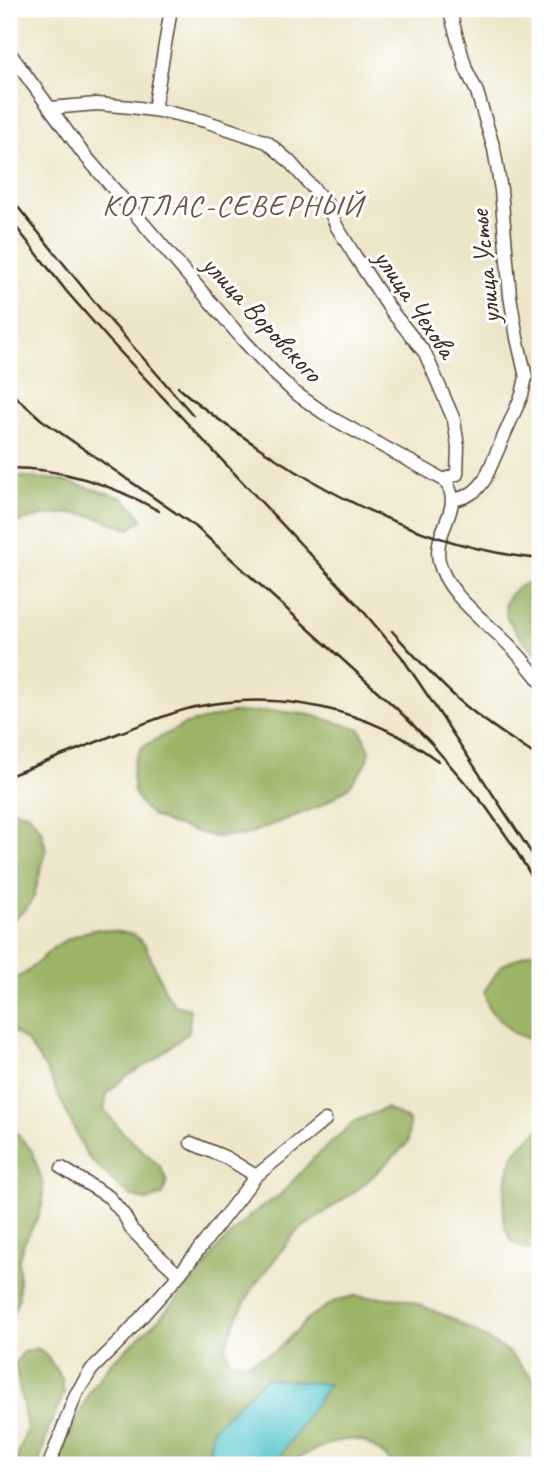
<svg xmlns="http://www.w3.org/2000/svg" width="549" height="1474" font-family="Caveat,sans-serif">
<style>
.forest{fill:#9bb466;stroke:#6b6f42;stroke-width:2}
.water{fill:#5ac7ce;stroke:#4a7876;stroke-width:2}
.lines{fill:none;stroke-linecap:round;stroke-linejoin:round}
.minor-casing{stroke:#564638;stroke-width:15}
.minor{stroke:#fff;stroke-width:12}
.rail{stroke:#3b2a1e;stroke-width:2.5}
.labels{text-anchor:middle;stroke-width:6;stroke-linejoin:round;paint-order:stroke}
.street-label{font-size:28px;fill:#3b2a1e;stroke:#fff}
.neighbourhood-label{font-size:30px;letter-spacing:2px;fill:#6d5341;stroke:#fff}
</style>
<rect width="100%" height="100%" fill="#fff"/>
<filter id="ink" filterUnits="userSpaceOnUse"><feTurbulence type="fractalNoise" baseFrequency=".0143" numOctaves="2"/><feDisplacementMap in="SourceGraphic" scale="14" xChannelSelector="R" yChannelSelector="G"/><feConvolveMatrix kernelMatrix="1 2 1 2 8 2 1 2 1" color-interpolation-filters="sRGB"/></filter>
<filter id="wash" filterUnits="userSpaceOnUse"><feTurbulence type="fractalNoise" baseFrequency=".00686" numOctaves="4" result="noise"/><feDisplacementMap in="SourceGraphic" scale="28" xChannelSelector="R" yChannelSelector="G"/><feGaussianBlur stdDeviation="1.57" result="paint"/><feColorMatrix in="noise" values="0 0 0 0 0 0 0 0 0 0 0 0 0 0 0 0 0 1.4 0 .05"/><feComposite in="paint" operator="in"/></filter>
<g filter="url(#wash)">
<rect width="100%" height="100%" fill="#ede5c8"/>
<path class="forest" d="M 13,476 L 61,480 L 121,497 L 133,507 L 142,519 L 130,529 C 116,524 101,518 87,515 C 61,510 33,517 9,525 L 9,477 Z
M 540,581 L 540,658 L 516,632 L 507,618 L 505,602 C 514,588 523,582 540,581 Z
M 278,711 L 311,715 L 360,729 L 370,750 L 366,764 L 348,788 L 320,806 L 245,835 L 214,837 L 168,823 L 153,816 L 142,806 L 134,792 L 132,776 L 134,761 L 142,747 L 183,725 L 231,713 Z
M 14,810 L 29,814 L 42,831 L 46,850 L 34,896 L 26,909 L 14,919 L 9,919 L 9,811 Z
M 98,929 L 133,934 L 145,945 L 165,990 L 174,1005 L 190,1009 L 189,1032 L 153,1061 L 125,1077 L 107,1094 L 104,1110 L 124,1134 L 160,1166 L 167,1180 L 163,1195 L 147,1201 L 132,1196 L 120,1188 L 87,1156 L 47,1071 L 27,1042 L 9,1028 L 9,979 C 27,978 39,959 53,948 C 67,938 82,932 98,929 Z
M 530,952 L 540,954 L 540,1043 L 513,1033 L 489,1009 L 484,992 L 501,966 Z
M 386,1108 L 409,1120 L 408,1143 L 361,1187 L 296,1232 L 255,1285 L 238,1315 L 225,1347 L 230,1361 L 247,1363 L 276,1351 L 311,1316 L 337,1300 L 355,1296 L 405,1299 L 451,1318 L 507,1351 L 531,1376 L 540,1390 L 540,1465 L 393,1465 C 389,1458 384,1455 377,1450 C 373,1447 367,1443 362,1441 C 342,1434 305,1453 289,1465 L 57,1465 L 63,1449 L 92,1387 L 112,1362 L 158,1320 L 206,1266 L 216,1250 L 249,1216 L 281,1194 L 313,1159 L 355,1121 Z
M 9,1124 L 32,1151 L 43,1185 L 43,1202 L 38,1217 L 23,1245 L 19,1260 L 19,1297 L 13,1313 L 9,1318 Z
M 540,1129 L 540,1247 L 527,1250 C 523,1248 516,1246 513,1242 C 497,1225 504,1171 516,1152 C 522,1143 532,1136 540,1129 Z
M 38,1348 L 49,1359 L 62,1379 L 64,1394 L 51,1422 L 38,1465 L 12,1465 L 17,1458 L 27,1428 L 15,1364 L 23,1352 Z"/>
<path class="water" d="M 266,1378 L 329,1384 L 278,1459 L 269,1465 L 207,1465 L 213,1428 Z"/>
</g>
<g filter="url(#ink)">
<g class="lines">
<defs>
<path id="minor" d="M 449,9 L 466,69 L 477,92 L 494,149 L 501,190 L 510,296 L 517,338 L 526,377 L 522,395 L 485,479 C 477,492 467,497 453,500
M 9,10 L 11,9
M 9,52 L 82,152 L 245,342 L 276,375 L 294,392 L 328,416 L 444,480 C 467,507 432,530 439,561 C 446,595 490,624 512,648 C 522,658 531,670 540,681
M 50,108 L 97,104 L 131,107 L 167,112 L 205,121 L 267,142 L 289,161 L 327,204 L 337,227 L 355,256 L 392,312 L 425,353 L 454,420 L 458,447 L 457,474 L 444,480
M 154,110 L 171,9
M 191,1143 L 227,1158 L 256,1176
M 62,1168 L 109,1197 L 124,1215 L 132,1230 L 150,1248 L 179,1275
M 49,1465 L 76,1394 L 92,1369 L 121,1340 L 179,1275 L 256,1176 L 325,1120"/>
</defs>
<use href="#minor" class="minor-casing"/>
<use href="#minor" class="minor"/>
<path class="rail" d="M 9,196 L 101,310 L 193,415
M 9,218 L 67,292 L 110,341 L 358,605 L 401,656 L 432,702 L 540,866
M 178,387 C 205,411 234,431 264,451 C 348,507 439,549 540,559
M 9,391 L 42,420 L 196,527 L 396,708 L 430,742 L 486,807 L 512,844 L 540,890
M 9,468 C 63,468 113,485 159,511
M 392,631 C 414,655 436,680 460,701 C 485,723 513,740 540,758
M 9,776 C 45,762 82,748 119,733 C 144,724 169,713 195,707 C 280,689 369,709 438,761"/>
</g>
</g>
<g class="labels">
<g class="street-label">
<text transform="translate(484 267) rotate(-96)" y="10">улица Устье</text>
<text transform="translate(416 303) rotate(56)" y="10">улица Чехова</text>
<text transform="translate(263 318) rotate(47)" y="10">улица Воровского</text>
</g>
<g class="neighbourhood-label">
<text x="233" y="215">КОТЛАС-СЕВЕРНЫЙ</text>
</g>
</g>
<rect width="549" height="1474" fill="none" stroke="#fff" stroke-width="35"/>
</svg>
